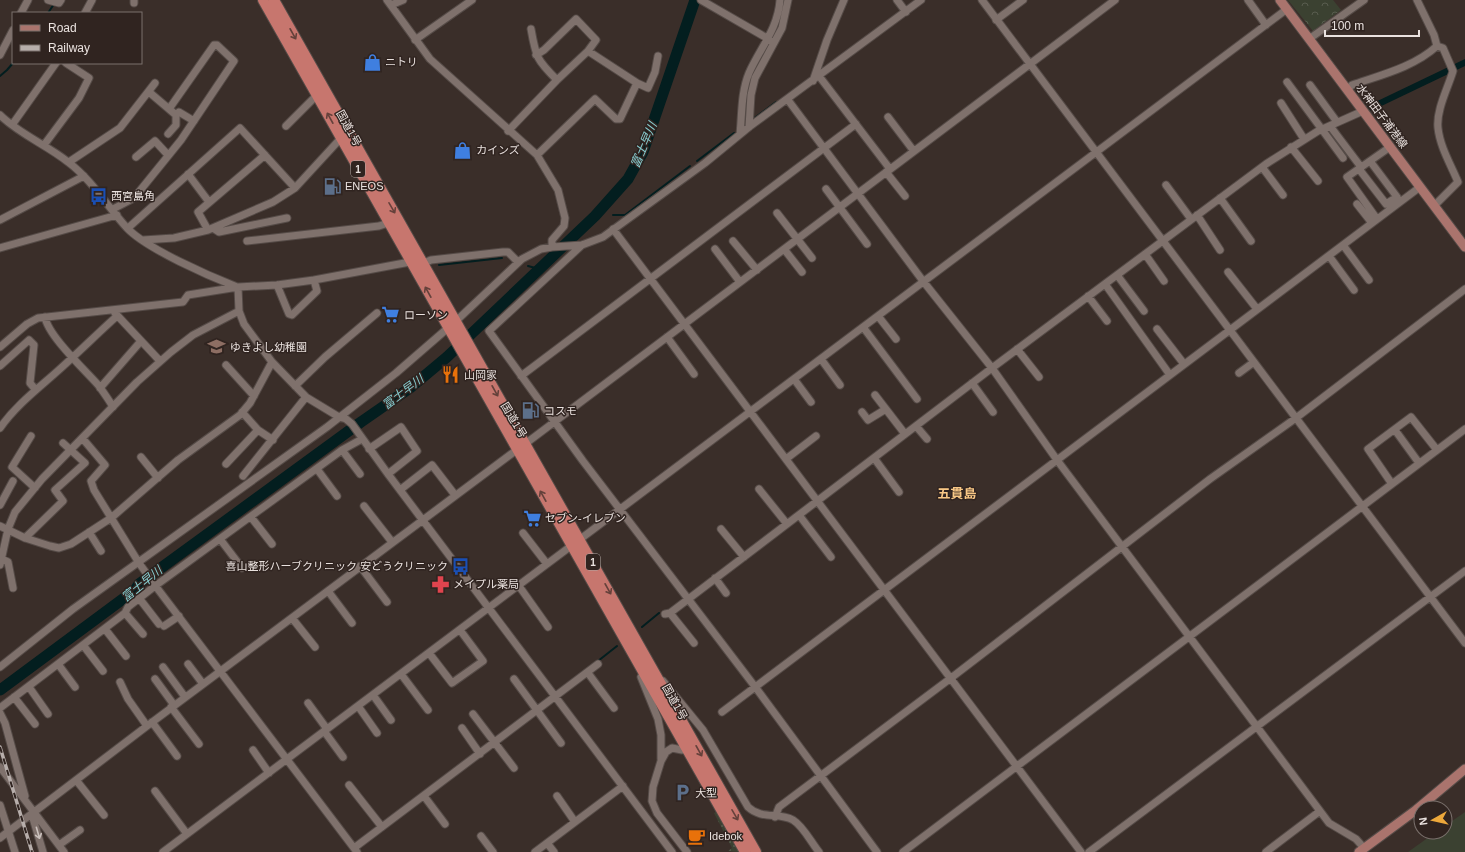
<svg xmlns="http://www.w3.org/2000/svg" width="1465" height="852" font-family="Helvetica,'Noto Sans JP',sans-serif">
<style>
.grass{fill:url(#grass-dots)}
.forest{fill:url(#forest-crowns)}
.pitch{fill:#3b4131}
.water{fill:#031e1f}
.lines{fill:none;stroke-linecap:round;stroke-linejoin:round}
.stream{stroke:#031e1f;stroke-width:2}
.river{stroke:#031e1f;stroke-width:11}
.minor-casing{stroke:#554b47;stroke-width:9}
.major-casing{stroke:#554b47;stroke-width:11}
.highway-casing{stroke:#554b47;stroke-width:12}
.minor{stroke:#7f716c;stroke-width:7}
.major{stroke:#aa746d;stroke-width:9}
.highway{stroke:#c7766e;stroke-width:10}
.rail-casing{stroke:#b7aeab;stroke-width:3.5}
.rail{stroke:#302420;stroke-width:2;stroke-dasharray:6;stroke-linecap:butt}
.oneway{stroke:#65413b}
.oneway2{stroke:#cac0bc}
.labels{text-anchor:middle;stroke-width:3;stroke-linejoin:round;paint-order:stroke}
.shield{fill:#302420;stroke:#b2a9a6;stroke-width:1}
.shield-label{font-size:10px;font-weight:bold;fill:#eae2df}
.poi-label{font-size:11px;fill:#eae2df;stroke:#302420;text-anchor:start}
.street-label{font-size:11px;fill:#eae2df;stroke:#302420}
.water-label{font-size:12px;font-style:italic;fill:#88d0d3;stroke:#302420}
.quarter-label{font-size:13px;font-weight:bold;fill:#f9c886;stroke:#302420}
</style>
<defs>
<pattern id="grass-dots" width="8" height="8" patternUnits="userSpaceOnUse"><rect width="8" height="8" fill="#3b4131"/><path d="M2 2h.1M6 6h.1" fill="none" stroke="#585c4e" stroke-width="1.8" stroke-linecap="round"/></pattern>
<pattern id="forest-crowns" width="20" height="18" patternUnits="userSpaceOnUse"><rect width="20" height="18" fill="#3b4131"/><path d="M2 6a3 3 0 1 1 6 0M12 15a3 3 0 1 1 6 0" fill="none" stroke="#585c4e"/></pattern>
</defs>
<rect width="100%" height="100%" fill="#3a2e29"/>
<path class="grass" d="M 716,812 L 739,852 L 728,851 L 732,848 L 714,813 Z"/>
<path class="forest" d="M 1288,0 L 1333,0 L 1341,10 L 1313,31 Z"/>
<path class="pitch" d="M 1465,812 L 1465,852 L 1408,852 L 1436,832 L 1445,832 L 1445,826 Z"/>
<path class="water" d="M 1465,59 L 1465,66 L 1371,111 L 1367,106 Z"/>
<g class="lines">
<path class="stream" d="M 48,13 L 54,4
M 774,35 L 781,19
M 0,76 L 7,70 L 13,63
M 749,85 L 755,68 L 768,46
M 752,120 L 776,102
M 697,161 L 734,133
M 613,215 L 625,215 L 690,166
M 439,265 L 502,258
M 528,266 L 539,269
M 642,627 L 659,613
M 598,661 L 617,646"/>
<path class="river" d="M 0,690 L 135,590 L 139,584 L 361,422 L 410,388 L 447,357 L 595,216 L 628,179 L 643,152 L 695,0"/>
<defs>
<path id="minor" d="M 48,0 L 59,3 L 61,0
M 387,0 L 430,59 L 537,155 L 558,190 L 565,218 L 564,226 L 552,240 L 552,247
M 701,0 L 772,41
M 897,0 L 906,12
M 982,0 L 1465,643
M 1248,0 L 1266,25
M 134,3 L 134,0
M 391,5 L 403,0
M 21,13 L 28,0
M 85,13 L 92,0
M 996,20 L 1023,0
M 531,29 C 536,58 537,60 557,80
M 1309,39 L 1364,0
M 415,40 L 472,0
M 588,51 L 637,83 L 648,88 L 655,72 L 658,56
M 0,55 L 13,30
M 819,76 L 890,169
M 813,81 L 827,40 L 844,0
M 1287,82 L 1343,158
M 1310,85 L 1337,122
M 1347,90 L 1352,85 C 1381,75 1414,67 1437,46 L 1434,35 L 1417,0
M 788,100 L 923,281 L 992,368 L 1057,460 L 1329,823 L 1356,839 L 1364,848
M 1281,103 L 1304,139
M 0,115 C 19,134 47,145 68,162 C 92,180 107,206 127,228 C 147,249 209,276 237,287
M 176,115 L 179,112 L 194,121
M 888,117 L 913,150
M 12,125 L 56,63
M 286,126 L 317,95
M 1330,126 L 1361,167
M 749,127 L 751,95 L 755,78 L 782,28 L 788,0
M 508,131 L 557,80 L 588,51 L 596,40 L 576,19 L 544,50 L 536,55
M 168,134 L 176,125 L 176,115 L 169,109
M 740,134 C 742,115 741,92 749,73 C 760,48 778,29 780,0
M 44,145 L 79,98 L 89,78 L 66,63
M 1291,147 L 1318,181
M 537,155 L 595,99 L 616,119 L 620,119 L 637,83
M 136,157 L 155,141 L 168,155
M 69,162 L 120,128 L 155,83
M 1262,167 L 1283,195
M 1359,169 L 1386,204 L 1397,197 L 1370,161
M 886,172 L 905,196
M 188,174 L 209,202
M 1166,185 L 1191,219
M 826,189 L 867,244
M 1220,198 L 1251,241
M 1357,204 L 1372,223
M 1434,206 L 1458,182 C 1451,165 1440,147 1438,128 C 1436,110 1448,88 1453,71 L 1443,48 L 1437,46
M 113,209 L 134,198 L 181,140 L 234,61 L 217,45 L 214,45 L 169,109 L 149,92
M 777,213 L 812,258
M 1197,215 L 1220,250
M 1377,219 L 1347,177 L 1390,147
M 0,220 L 84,176
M 128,228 L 240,128 L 295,188
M 213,228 L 219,232 L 287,218
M 613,229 L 1081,852
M 208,230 L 198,212 L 265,155
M 143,240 L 174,238 L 208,230 L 273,202 L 295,188 L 341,138
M 247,241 L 379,226 L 388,223
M 733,241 L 757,270
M 582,245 L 489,331 L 583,461 L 756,688 L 877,852
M 1343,245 L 1369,280
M 0,248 L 117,215
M 715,249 L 740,282
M 784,249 L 802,272
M 1145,254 L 1164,281
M 1329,256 L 1354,290
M 424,263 L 431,260 L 503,252 L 508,252 L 518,262
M 1228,272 L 1257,309
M 1117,275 L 1144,311
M 1105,284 L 1170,375
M 277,285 L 289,314 L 292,315 L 317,291 L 314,280
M 238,287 L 239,311 L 244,324 L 272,362 L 306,397 L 339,417 L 346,419 L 352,424 L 388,474 L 672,852
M 1088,296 L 1107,321
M 115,313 L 160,361
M 878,316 L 896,339
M 45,317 C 48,336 86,371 99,386 C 104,393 109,400 113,407
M 863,327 L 917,399
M 1157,329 L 1184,364
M 667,337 L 694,374
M 0,347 L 27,324 L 38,318 L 183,302 L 188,295 L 238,287 L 277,285 L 314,280 L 410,262
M 1017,349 L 1039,377
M 821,359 L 840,385
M 226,365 L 254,396
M 0,366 L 29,340 L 34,345 L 30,383 L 35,389
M 1239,373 L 1254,362
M 521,376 L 856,124
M 794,379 L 811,402
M 972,383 L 993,412
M 295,386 L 325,357 L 377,313
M 100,388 L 141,341
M 875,395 L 905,434
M 242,412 L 258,430 L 273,440
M 862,412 L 868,420 L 886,409
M 916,426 L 927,439
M 0,428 C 17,404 39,388 61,368 C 80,351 98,333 117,316
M 1395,430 L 1419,463
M 31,436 L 12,467 L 35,488
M 83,439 L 105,465 L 91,481 L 94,490 L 139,563 L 154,584 L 357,852
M 525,444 L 1115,0
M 369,449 L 401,427 L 417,451 L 388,474
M 342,450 L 360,474
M 141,457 L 158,478
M 874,458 L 899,492
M 786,459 L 816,436
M 226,464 L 258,430
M 317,469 L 337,496
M 243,476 L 306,397
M 1392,484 L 1368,449 L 1411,417 L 1437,450
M 759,489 L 787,524
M 400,490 L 432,465 L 455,495
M 0,505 L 13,481
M 364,506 L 392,542
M 799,515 L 831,557
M 251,517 L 272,544
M 0,526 L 25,538 L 50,546 L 59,548 L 71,544 L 111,518 L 178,460 L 240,415 L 250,403 L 272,362
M 721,529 L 744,557
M 89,532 L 101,551
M 523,533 L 547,564
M 25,538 L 63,501 L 55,490 L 85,463 L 63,443
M 220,539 L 242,568
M 0,558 L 8,562 L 13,588
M 0,565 L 8,529 L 15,512 L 42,479 L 137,382 L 171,352 L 193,335 L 239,311
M 360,566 L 387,602
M 715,578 L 726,593
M 519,586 L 548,627
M 328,591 L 352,623
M 139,598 L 159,624
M 125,613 L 143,634
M 670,613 L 694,643
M 665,614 L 670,613 L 992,368 L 1266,164 L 1318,131 L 1363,111
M 292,618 L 315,647
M 164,626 L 179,616
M 105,629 L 126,656
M 83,645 L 103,671
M 429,653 L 452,683 L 483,661 L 460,630
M 58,664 L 75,687
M 188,664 L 203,684
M 0,667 L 73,609 L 327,427 L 396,373 L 456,321 L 522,259 L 541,249 L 552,247 L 582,245 L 603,237 L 705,163 L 749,127 L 921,0
M 163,667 L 185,697
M 588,673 L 614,708
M 401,674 L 428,710
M 641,677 L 658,719 L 661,735 L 661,759
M 155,679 L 174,705
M 514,679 L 561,743
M 663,681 L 703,730 L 748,807 C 762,820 778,812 793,820 C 803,826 811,842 819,852
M 120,682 L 128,699 L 147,726
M 29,687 L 48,714
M 373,695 L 391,720
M 14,697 L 35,724
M 308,703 L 327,729
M 358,706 L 377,733
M 171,707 L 199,744
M 0,708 L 125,613 L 128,607 L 155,586 L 342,450 L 362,439
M 722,712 L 1420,187
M 0,713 L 5,723 L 25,796
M 473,714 L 514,768
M 152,722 L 177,756
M 462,728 L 480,754
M 324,731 L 343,757
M 253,750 L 269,773
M 682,750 L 672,748 L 666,752 L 661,761 L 653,787 L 652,801 L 657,813 L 687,852
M 0,767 L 64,852
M 76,780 L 104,815
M 349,785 L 382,827
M 155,791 L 187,834
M 424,796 L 445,824
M 557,796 L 575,822
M 0,805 L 15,852
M 32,815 L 43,852
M 775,817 L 779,807 L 951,678 L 1210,479 L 1296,418 L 1465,289
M 481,836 L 493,852
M 0,838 L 147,726 L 518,449
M 547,843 L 554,852
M 59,845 L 80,830
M 354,848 L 598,664
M 163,852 L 1287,9
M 535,852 L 623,786
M 903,852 L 1465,429
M 1089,852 L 1465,571
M 1266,852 L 1320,811"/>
<path id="major" d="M 1280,0 L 1465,247
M 1359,852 L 1416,810 L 1465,769"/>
<path id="highway" d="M 263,0 L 745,852
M 274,0 L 756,852"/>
</defs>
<use href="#minor" class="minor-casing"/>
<use href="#major" class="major-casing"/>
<use href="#highway" class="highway-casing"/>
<use href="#minor" class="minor"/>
<use href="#major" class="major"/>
<use href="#highway" class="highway"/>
<defs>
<path id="rail" d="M 0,747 L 32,852"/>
</defs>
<use href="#rail" class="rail-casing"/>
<use href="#rail" class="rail"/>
</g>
<defs><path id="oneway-shaft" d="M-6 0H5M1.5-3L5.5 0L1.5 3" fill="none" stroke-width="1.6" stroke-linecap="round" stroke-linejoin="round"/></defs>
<g class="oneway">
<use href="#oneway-shaft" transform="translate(293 34) rotate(61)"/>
<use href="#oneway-shaft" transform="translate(330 118) rotate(-119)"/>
<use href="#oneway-shaft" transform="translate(392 208) rotate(60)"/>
<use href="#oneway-shaft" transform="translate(428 292) rotate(-119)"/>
<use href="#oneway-shaft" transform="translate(495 391) rotate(61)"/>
<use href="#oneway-shaft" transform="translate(543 496) rotate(-119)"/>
<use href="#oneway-shaft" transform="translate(608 589) rotate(61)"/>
<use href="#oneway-shaft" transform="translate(699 751) rotate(61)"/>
<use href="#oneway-shaft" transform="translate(735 815) rotate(60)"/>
</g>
<use class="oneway2" href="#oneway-shaft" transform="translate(38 833) rotate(74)"/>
<defs>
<symbol id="shop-bare" viewBox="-9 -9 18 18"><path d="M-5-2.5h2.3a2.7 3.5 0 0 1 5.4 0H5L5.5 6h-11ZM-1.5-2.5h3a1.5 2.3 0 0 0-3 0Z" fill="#3f7fe0" stroke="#302420" stroke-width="2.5" paint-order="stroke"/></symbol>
<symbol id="fuel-bare" viewBox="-9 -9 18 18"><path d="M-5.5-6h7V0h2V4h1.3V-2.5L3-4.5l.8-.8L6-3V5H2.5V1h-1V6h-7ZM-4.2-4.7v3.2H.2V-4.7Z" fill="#5c6f8a" stroke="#302420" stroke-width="2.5" paint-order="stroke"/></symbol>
<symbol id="bus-bare" viewBox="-9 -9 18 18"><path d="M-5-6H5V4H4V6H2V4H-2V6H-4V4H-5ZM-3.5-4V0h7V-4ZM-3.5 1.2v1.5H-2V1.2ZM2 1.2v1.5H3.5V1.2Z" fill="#1a4fb4" stroke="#302420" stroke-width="2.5" paint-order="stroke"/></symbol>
<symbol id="supermarket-bare" viewBox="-9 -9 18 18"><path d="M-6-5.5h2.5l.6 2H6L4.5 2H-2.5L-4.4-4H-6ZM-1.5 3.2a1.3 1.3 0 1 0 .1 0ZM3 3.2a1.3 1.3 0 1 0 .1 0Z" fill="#3f7fe0" stroke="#302420" stroke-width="2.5" paint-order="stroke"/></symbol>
<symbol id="school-bare" viewBox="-9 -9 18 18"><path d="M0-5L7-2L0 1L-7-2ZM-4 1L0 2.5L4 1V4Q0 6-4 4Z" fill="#8d6e63" stroke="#302420" stroke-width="2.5" paint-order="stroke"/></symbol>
<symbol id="restaurant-bare" viewBox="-9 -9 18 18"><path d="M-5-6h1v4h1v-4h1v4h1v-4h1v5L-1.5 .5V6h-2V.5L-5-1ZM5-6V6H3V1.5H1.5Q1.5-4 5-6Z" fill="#e8710a" stroke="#302420" stroke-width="2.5" paint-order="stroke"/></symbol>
<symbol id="pharmacy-bare" viewBox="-9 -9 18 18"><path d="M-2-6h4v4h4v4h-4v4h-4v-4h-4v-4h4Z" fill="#e0444e" stroke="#302420" stroke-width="2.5" paint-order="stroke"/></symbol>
<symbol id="parking-bare" viewBox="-9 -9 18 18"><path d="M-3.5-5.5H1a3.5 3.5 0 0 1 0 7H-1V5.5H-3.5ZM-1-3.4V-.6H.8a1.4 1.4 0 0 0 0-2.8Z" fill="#5c6f8a" stroke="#302420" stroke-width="2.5" paint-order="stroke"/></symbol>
<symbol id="cafe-bare" viewBox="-9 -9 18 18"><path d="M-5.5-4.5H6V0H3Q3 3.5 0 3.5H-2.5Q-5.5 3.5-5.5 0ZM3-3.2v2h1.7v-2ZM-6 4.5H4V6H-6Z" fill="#e8710a" stroke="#302420" stroke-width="2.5" paint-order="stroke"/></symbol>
</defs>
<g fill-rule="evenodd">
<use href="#shop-bare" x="360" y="50" width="25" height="25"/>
<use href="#shop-bare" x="450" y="138" width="25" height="25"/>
<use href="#fuel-bare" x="320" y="174" width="25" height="25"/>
<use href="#bus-bare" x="86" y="184" width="25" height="25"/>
<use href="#supermarket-bare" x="378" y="302" width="25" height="25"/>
<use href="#school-bare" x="204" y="334" width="25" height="25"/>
<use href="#restaurant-bare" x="438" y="362" width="25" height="25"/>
<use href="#fuel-bare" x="518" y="398" width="25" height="25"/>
<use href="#supermarket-bare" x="520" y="506" width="25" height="25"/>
<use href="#bus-bare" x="448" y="554" width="25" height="25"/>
<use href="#pharmacy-bare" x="428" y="572" width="25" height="25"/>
<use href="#parking-bare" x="670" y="780" width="25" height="25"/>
<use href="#cafe-bare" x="684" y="824" width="25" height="25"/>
</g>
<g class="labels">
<g class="shield">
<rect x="351" y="161" width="14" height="16" rx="3"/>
<rect x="586" y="554" width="14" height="16" rx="3"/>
</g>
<g class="shield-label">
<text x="358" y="173">1</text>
<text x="593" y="566">1</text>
</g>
<g class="poi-label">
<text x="385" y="66">ニトリ</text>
<text x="476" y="154">カインズ</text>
<text x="345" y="190">ENEOS</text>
<text x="111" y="200">西宮島角</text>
<text x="404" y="319">ローソン</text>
<text x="230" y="351">ゆきよし幼稚園</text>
<text x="464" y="379">山岡家</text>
<text x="544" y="415">コスモ</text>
<text x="545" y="522">セブン-イレブン</text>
<text x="448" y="570" text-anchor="end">喜山整形ハーブクリニック 安どうクリニック</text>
<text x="453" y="588">メイプル薬局</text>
<text x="695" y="797">大型</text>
<text x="709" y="840">Idebok</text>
</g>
<g class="street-label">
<text transform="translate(1382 116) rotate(53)" y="4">水神田子浦港線</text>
<text transform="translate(349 128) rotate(61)" y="4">国道1号</text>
<text transform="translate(514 420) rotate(59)" y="4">国道1号</text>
<text transform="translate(675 702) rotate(61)" y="4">国道1号</text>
</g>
<g class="water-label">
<text transform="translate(644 145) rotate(-67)" y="4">富士早川</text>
<text transform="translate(403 392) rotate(-37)" y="4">富士早川</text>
<text transform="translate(142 584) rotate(-39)" y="4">富士早川</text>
</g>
<g class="quarter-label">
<text x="957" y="498">五貫島</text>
</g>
</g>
<rect x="12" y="12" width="130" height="52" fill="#302420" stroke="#7a706c"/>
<rect x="20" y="25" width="20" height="6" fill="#aa746d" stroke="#7a706c"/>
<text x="48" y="32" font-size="12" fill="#eae2df">Road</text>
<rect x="20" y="45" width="20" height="6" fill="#b7aeab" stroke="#7a706c"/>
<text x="48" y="52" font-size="12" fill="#eae2df">Railway</text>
<g transform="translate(1433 820) rotate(262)"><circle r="19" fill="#302420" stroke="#7a706c"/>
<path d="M0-3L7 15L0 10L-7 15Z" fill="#eda83b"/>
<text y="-6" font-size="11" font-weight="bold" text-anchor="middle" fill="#eae2df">N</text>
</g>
<path d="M1325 30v6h94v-6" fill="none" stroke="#eae2df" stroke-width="2"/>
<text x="1331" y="30" font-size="12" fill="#eae2df" stroke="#302420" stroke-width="3" paint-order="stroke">100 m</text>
</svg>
